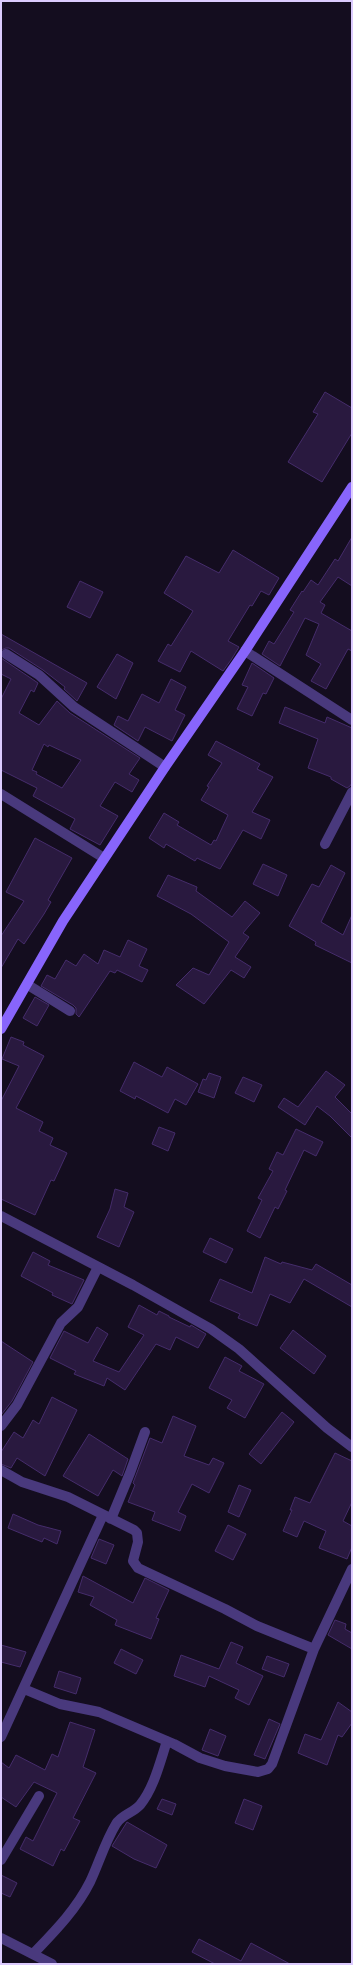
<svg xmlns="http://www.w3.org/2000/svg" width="353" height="1965" font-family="'Golos Text',sans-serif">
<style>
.building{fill:#29193f;stroke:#452c6b;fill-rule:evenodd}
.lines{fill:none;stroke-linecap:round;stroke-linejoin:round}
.street{stroke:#49397d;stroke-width:10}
.secondary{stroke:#8865fc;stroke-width:10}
</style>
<rect width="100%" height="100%" fill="#140d1f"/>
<path class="building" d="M 325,392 L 352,408 L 352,433 L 322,482 L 288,462 L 318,414 L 313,412 Z
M 352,537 L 352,586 L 338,577 L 320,602 L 325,605 L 321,613 L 352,631 L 352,651 L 348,649 L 326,689 L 311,681 L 321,664 L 306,655 L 319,624 L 305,618 L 280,666 L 262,654 L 269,641 L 274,644 L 294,612 L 290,610 L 302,591 L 303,592 L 311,580 L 318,585 L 335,559 L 338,561 Z
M 233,550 L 279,578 L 269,595 L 261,591 L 252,606 L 250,605 L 228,641 L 239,647 L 231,660 L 223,671 L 191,651 L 180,672 L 158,661 L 168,644 L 171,646 L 193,611 L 164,593 L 186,556 L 219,573 Z
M 80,581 L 103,592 L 90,618 L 67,607 Z
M 1,634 L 87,683 L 77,701 L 64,689 L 65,687 L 43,670 L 9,648 L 6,648 L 1,650 Z
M 117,654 L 133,663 L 116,699 L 97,687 Z
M 1,658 L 38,683 L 34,692 L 31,690 L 19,713 L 39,725 L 57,701 L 70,713 L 140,758 L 129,774 L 139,780 L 132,792 L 115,782 L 100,806 L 118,816 L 100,845 L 70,829 L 75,819 L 33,796 L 37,788 L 1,770 L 1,699 L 11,679 L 1,674 ZM 44,744 L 48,747 L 49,745 L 81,760 L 62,788 L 36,774 L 37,772 L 32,770 Z
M 252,663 L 274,678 L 266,694 L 263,693 L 252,716 L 237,709 L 248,687 L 242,685 Z
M 171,679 L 186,687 L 175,710 L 185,715 L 172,741 L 145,727 L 138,741 L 114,725 L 118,716 L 128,721 L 142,694 L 159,703 Z
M 285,707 L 325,723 L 327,717 L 352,728 L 352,783 L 350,786 L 347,788 L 331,779 L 331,777 L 308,768 L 318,739 L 279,723 Z
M 216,741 L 260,764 L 257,769 L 273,777 L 252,812 L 270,820 L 261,839 L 243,830 L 220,869 L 197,858 L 195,861 L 166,844 L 164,848 L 149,838 L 164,813 L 179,822 L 177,825 L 211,845 L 214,840 L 216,841 L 228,815 L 201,800 L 209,787 L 207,786 L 222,763 L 208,755 Z
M 35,838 L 72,858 L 48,900 L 51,902 L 44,914 L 24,944 L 18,939 L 1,968 L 1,936 L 24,901 L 6,892 Z
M 263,864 L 287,875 L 278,896 L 253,884 Z
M 331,865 L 345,873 L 321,922 L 343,935 L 352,915 L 352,963 L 315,945 L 316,942 L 289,926 L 312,884 L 319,887 Z
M 168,875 L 197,887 L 196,891 L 232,917 L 245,901 L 260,913 L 243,933 L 249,937 L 235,957 L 251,967 L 244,978 L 231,970 L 204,1004 L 176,985 L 193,968 L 209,975 L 229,942 L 191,914 L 157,896 Z
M 128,940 L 147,949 L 139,966 L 148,970 L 142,982 L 117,970 L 115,973 L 110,971 L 79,1017 L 76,1014 L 76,1008 L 73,1005 L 41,986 L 47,975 L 55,979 L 66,960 L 76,966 L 84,954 L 98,964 L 104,950 L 120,957 Z
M 35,997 L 49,1005 L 37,1026 L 23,1018 Z
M 11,1037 L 24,1042 L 23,1045 L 44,1056 L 16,1108 L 43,1122 L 39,1131 L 53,1138 L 50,1145 L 67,1153 L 54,1181 L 51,1180 L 35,1215 L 1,1199 L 1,1101 L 19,1066 L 2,1059 Z
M 134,1062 L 162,1077 L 167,1067 L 198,1084 L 186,1105 L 175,1099 L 168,1113 L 136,1096 L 135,1099 L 120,1091 Z
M 326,1071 L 345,1085 L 335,1097 L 352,1114 L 352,1138 L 330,1116 L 317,1106 L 305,1125 L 278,1107 L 284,1098 L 298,1107 Z
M 209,1073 L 221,1077 L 214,1098 L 198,1092 L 203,1079 L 206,1080 Z
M 243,1077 L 262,1085 L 254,1102 L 235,1093 Z
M 159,1127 L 175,1133 L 168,1151 L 152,1144 Z
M 296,1129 L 323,1142 L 316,1156 L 304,1150 L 285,1190 L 287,1191 L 278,1209 L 275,1207 L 260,1238 L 247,1231 L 262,1200 L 258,1198 L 273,1171 L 269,1169 L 277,1152 L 283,1155 Z
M 115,1189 L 128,1193 L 124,1207 L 134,1212 L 119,1247 L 97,1237 L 110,1209 Z
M 210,1238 L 233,1249 L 226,1263 L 203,1252 Z
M 33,1252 L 50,1261 L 48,1265 L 84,1280 L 72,1304 L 52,1295 L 53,1293 L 21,1276 Z
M 265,1257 L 281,1264 L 282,1262 L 312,1270 L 316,1264 L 352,1285 L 352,1307 L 304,1279 L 290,1303 L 270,1294 L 257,1326 L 238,1318 L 240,1314 L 210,1301 L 220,1279 L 252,1293 Z
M 139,1305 L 157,1315 L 159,1311 L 169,1316 L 169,1317 L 190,1327 L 191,1325 L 206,1334 L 198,1348 L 176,1337 L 170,1350 L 156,1344 L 125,1390 L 107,1378 L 104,1386 L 74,1374 L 76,1371 L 50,1358 L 64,1331 L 88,1343 L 97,1327 L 108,1334 L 93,1361 L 119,1372 L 144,1335 L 128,1327 Z
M 293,1330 L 326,1356 L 314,1374 L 280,1348 Z
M 1,1341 L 33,1362 L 12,1401 L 1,1415 Z
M 225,1357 L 242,1366 L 239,1371 L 264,1384 L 245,1418 L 227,1408 L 232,1400 L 209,1388 Z
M 52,1397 L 77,1410 L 45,1476 L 17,1458 L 11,1468 L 1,1464 L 1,1452 L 14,1432 L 23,1438 L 33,1420 L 39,1424 Z
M 282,1412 L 294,1422 L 261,1464 L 249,1454 Z
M 173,1416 L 196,1426 L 184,1456 L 209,1465 L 213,1458 L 224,1463 L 209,1493 L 192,1484 L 178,1512 L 186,1516 L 180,1531 L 152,1520 L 155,1512 L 128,1502 L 135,1485 L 133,1483 L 150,1438 L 162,1443 Z
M 89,1434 L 128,1459 L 122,1476 L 113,1470 L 98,1496 L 63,1476 Z
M 335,1453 L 352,1461 L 352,1502 L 343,1521 L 352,1526 L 352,1547 L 347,1559 L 319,1548 L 326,1531 L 304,1521 L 297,1537 L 283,1531 L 292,1510 L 290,1510 L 295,1497 L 310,1503 Z
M 239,1485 L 251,1490 L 239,1517 L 228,1512 Z
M 13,1514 L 38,1525 L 61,1531 L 57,1544 L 44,1538 L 42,1542 L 8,1528 Z
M 228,1525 L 246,1534 L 233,1560 L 215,1551 Z
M 99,1539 L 114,1545 L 106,1564 L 91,1558 Z
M 83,1576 L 133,1603 L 145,1578 L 169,1590 L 156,1618 L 159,1619 L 151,1639 L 115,1625 L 117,1620 L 90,1605 L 94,1597 L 78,1592 Z
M 335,1620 L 346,1624 L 345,1629 L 352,1633 L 352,1649 L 328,1635 Z
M 231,1642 L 243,1647 L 236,1663 L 263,1676 L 249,1705 L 235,1698 L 239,1690 L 209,1676 L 205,1687 L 174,1676 L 181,1655 L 219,1669 Z
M 1,1645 L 26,1652 L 20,1667 L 1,1662 Z
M 121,1649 L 143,1660 L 136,1674 L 114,1663 Z
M 267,1656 L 289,1664 L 284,1677 L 262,1669 Z
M 59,1671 L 81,1678 L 76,1694 L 54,1687 Z
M 338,1702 L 352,1712 L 352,1723 L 342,1737 L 338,1735 L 327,1765 L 298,1753 L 305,1734 L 321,1740 Z
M 269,1719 L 280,1724 L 265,1759 L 254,1755 Z
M 70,1722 L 95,1730 L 83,1767 L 96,1773 L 73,1818 L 80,1821 L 64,1851 L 61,1849 L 53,1866 L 20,1849 L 26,1837 L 33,1841 L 57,1793 L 34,1782 L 16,1807 L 1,1797 L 1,1762 L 9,1768 L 16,1755 L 45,1770 L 52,1754 L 58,1757 Z
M 210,1729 L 226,1736 L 218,1756 L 202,1750 Z
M 162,1799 L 176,1804 L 172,1815 L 157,1809 Z
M 244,1799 L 262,1806 L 253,1830 L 235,1823 Z
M 127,1822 L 167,1845 L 156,1868 L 134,1859 L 112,1846 Z
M 1,1875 L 17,1883 L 10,1897 L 1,1893 Z
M 199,1939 L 241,1961 L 251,1943 L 290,1964 L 215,1964 L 192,1952 Z"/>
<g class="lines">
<path class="street" d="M 245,651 L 352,720
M 6,654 L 39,675 L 74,707 L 165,767
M 1,794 L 104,858
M 325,844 L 352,792
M 28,985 L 70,1011
M 1,1216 L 133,1285 L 211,1329 L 239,1349 L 327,1428 L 352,1447
M 1,1426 L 17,1405 L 61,1323 L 78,1307 L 98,1267
M 1,1470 L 22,1482 L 68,1497 L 134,1530 L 137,1533 L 138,1542 L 133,1561 L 138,1568 L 225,1609 L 257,1626 L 314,1649
M 111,1519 L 130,1473 L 145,1432
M 24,1689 L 60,1704 L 99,1712 L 174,1744 L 200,1758 L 225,1766 L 258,1772 L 268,1769 L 272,1764 L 314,1649 L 352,1569
M 1,1737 L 103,1515
M 1,1860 L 39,1796
M 1,1938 L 52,1964
M 33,1954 C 54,1932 76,1910 90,1882 C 99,1863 105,1842 116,1824 C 121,1815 133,1813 140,1805 C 154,1788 160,1762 167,1741"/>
<path class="secondary" d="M 1,1029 L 63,921 L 165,767 L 245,651 L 352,487"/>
</g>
<rect width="353" height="1965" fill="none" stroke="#dccbfe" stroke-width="4"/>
</svg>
